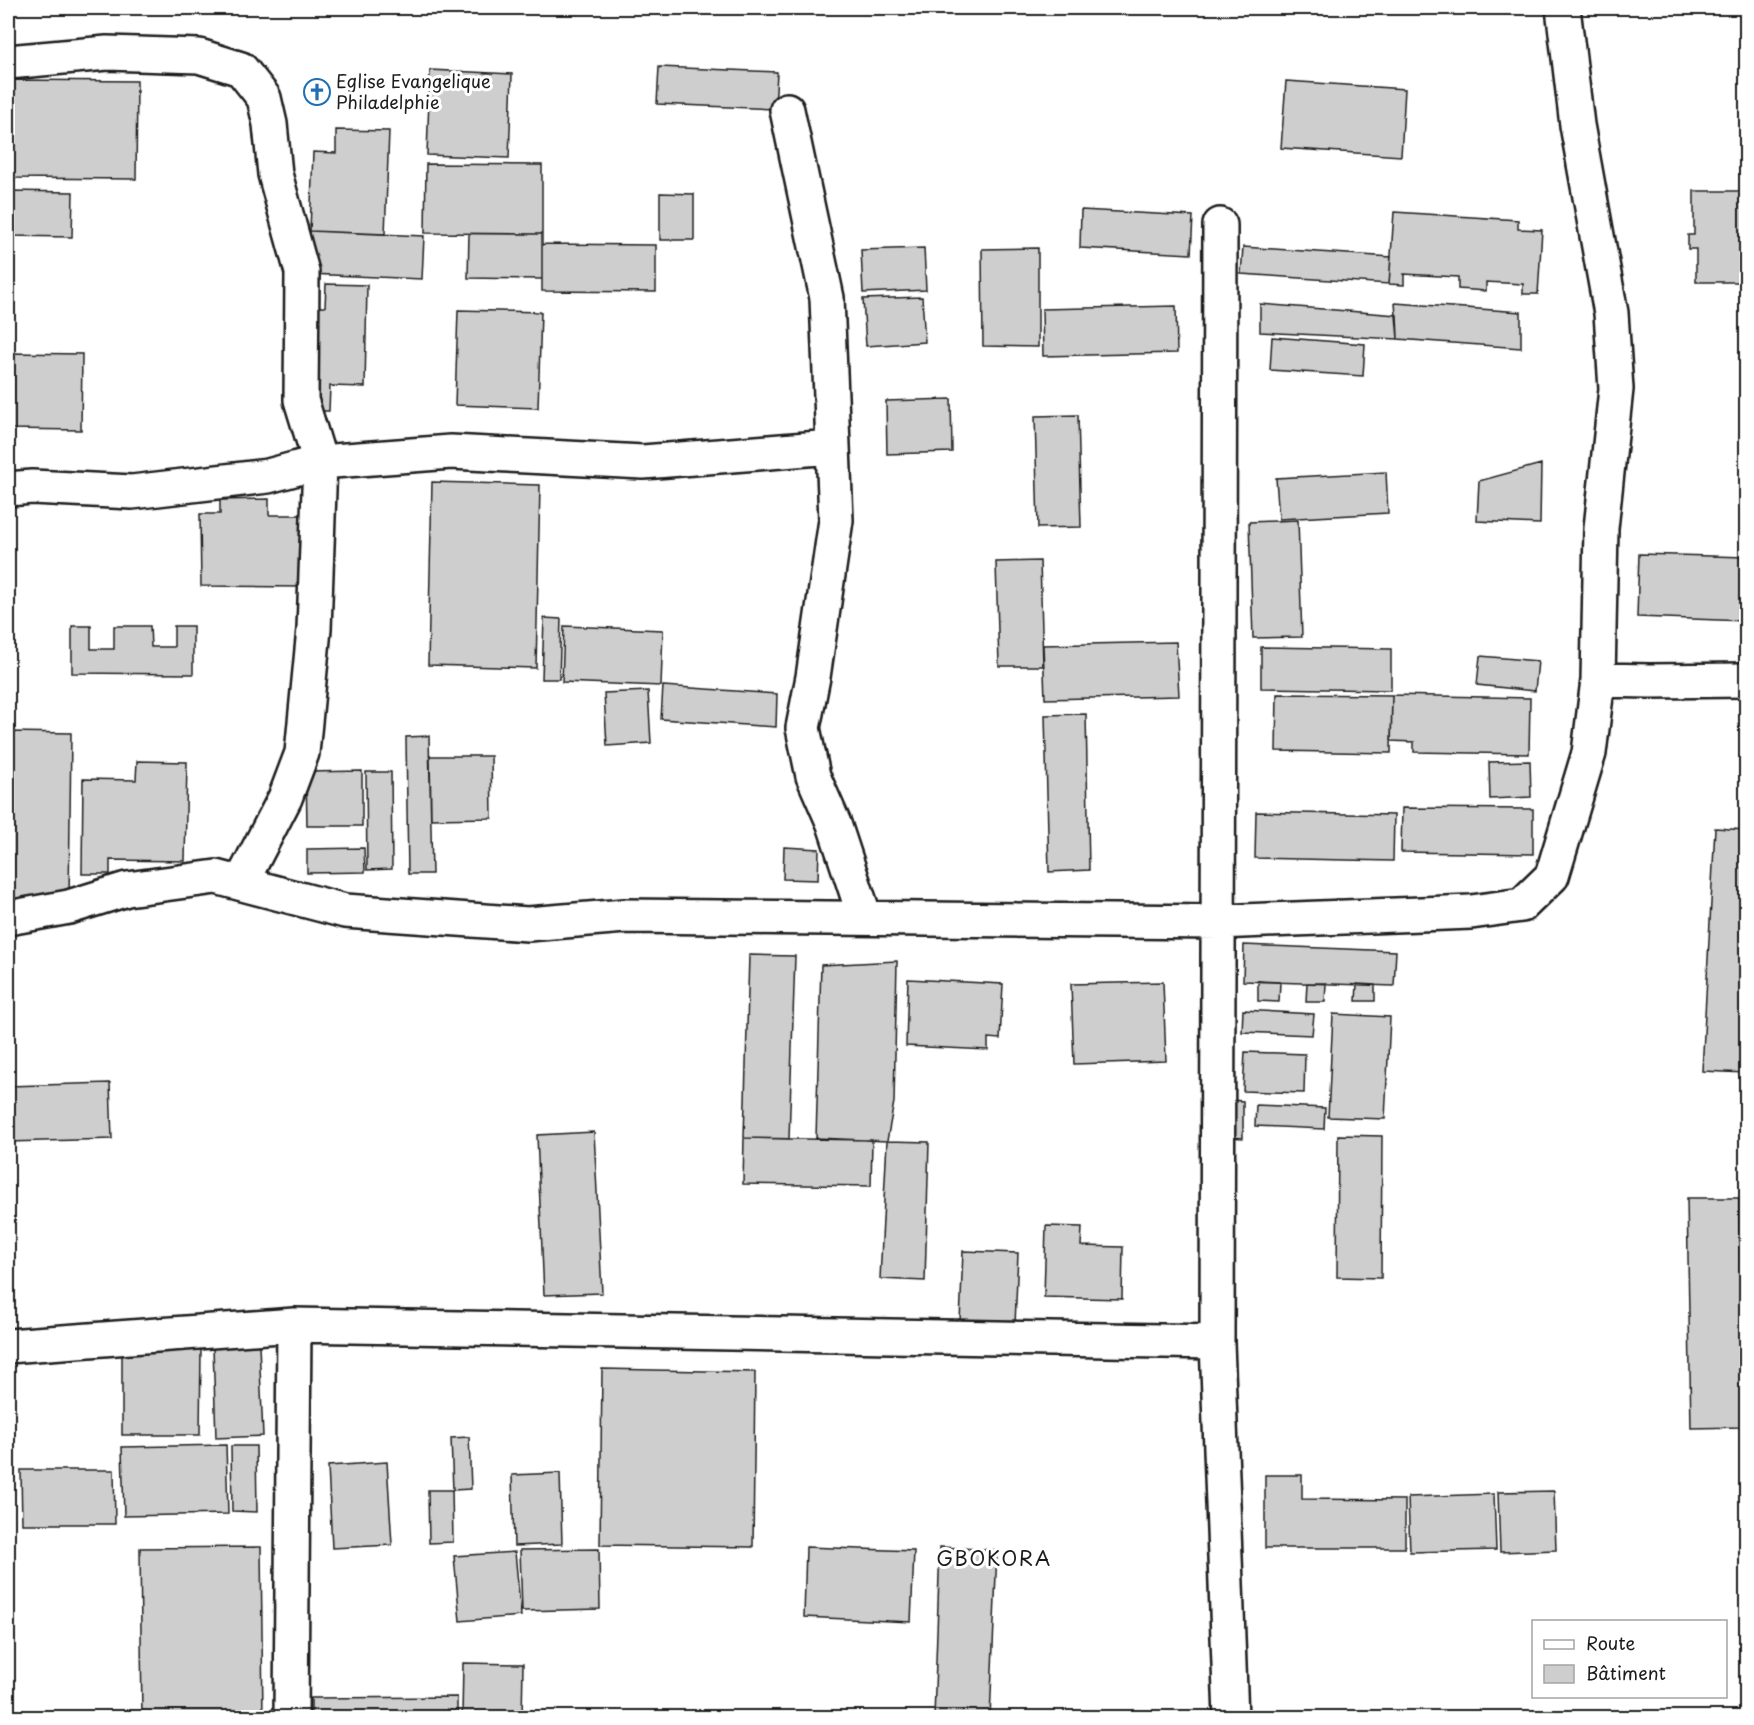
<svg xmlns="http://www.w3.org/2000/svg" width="1754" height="1725" font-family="'Playpen Sans',sans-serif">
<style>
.building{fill:#cecece;stroke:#1c1c1c;stroke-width:1.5}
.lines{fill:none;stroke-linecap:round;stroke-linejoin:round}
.street-casing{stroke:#1c1c1c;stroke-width:38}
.street{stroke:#fff;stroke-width:33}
.labels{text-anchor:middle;stroke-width:6;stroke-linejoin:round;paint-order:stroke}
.poi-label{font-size:18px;fill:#1c1c1c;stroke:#fff;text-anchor:start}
.neighbourhood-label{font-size:20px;letter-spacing:1.5px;fill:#1c1c1c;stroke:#fff}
</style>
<rect width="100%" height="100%" fill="#fff"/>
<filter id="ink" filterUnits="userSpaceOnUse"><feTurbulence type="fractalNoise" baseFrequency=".0167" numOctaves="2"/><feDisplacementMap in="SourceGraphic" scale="12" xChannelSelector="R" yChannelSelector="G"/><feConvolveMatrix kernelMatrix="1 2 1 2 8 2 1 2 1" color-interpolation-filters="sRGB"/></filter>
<g filter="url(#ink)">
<path class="building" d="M 659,67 L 777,72 L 775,109 L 657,104 Z
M 430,70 L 512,74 L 509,158 L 427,155 Z
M 8,80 L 137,81 L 136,179 L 8,178 Z
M 1286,81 L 1405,89 L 1401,156 L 1281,148 Z
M 336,130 L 389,131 L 385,234 L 310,231 L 313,152 L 336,153 Z
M 426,164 L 542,165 L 542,234 L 425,233 Z
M 8,191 L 73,192 L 72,237 L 8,236 Z
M 1694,191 L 1746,191 L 1746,282 L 1696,282 L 1696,249 L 1688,249 L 1688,235 L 1694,235 Z
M 660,193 L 694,194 L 694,240 L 660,240 Z
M 1081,210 L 1193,216 L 1191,254 L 1080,248 Z
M 1394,212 L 1518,220 L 1518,229 L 1542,230 L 1538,294 L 1523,294 L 1523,284 L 1486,282 L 1486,291 L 1458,289 L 1458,277 L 1404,274 L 1404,285 L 1389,284 Z
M 310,231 L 424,236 L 422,279 L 309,274 Z
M 469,234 L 542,234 L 542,279 L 468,278 Z
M 542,244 L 656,245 L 656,292 L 542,291 Z
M 1243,247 L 1391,257 L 1389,284 L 1241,274 Z
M 924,248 L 926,290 L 863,293 L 861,250 Z
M 1038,248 L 1038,347 L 983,346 L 982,249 Z
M 326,284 L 367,285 L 365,387 L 330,386 L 329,411 L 306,411 L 309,307 L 325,307 Z
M 922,297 L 925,342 L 866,346 L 863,299 Z
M 1395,303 L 1521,312 L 1521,348 L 1398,339 Z
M 1260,304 L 1397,315 L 1398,339 L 1260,332 Z
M 1176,306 L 1177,353 L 1043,356 L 1042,309 Z
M 458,310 L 541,312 L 538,408 L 455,405 Z
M 1272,337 L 1365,344 L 1363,376 L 1270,370 Z
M 8,353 L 82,354 L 81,430 L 8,429 Z
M 951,399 L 952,452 L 887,454 L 886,401 Z
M 1078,415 L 1081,527 L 1038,528 L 1035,416 Z
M 1541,464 L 1540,524 L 1477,521 L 1479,481 Z
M 1386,472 L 1388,513 L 1279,519 L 1276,478 Z
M 432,482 L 540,485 L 536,668 L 428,665 Z
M 269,499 L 269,515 L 303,515 L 303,587 L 201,586 L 200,514 L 220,514 L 220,500 Z
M 1298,520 L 1302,637 L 1253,638 L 1249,522 Z
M 1639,554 L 1746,557 L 1746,621 L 1637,617 Z
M 1040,561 L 1043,666 L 999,666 L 996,562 Z
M 544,618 L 561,619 L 559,679 L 542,679 Z
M 72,626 L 91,626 L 91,649 L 114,649 L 114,626 L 150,626 L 151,647 L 174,647 L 174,626 L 193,626 L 193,674 L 72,673 Z
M 564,626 L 663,630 L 661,686 L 562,682 Z
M 1176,642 L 1179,696 L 1045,699 L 1043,645 Z
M 1261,647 L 1391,649 L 1391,690 L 1261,688 Z
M 1480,656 L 1538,661 L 1535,691 L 1477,685 Z
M 663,686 L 777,694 L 776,727 L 661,719 Z
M 648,691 L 651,743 L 607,746 L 604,693 Z
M 1277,694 L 1392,695 L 1391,753 L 1276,751 Z
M 1392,695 L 1530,698 L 1529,754 L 1414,752 L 1414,742 L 1391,741 Z
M 1086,714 L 1089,870 L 1049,872 L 1045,715 Z
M 8,732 L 71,733 L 69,900 L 8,899 Z
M 429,736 L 432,874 L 408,874 L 406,737 Z
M 430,756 L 491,756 L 492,818 L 431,819 Z
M 137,761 L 187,762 L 185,861 L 110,860 L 110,874 L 82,874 L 83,779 L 136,780 Z
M 1530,761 L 1531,797 L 1490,799 L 1489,762 Z
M 362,771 L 362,826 L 307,826 L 306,772 Z
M 366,772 L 391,772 L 392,869 L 367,870 Z
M 1402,808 L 1533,809 L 1533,854 L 1401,852 Z
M 1256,812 L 1394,815 L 1393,861 L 1255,858 Z
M 1715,828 L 1746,830 L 1746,1073 L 1702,1071 Z
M 784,847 L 819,849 L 818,880 L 783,879 Z
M 364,848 L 365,872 L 307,873 L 307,849 Z
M 1244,945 L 1396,951 L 1394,986 L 1243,981 Z
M 749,955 L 795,956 L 789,1139 L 744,1138 Z
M 897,961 L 894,1102 L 887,1141 L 816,1138 L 821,965 Z
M 908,979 L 1003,984 L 1000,1039 L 988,1038 L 988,1050 L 906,1046 Z
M 1258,981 L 1280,982 L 1279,1002 L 1258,1001 Z
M 1163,982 L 1166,1061 L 1074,1064 L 1071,984 Z
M 1307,983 L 1326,983 L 1325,1002 L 1306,1002 Z
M 1357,984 L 1375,985 L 1375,1001 L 1356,1001 Z
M 1243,1010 L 1314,1014 L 1312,1035 L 1242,1032 Z
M 1333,1014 L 1390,1017 L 1385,1119 L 1328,1117 Z
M 1245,1052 L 1305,1054 L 1304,1093 L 1243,1091 Z
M 110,1083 L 112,1139 L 8,1142 L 8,1086 Z
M 1231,1100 L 1243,1101 L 1243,1138 L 1230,1137 Z
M 1256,1105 L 1325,1108 L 1324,1129 L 1255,1126 Z
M 594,1132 L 602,1293 L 544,1295 L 537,1135 Z
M 1338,1135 L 1382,1136 L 1381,1278 L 1337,1277 Z
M 744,1138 L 872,1140 L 871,1186 L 743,1184 Z
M 887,1141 L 929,1142 L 925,1281 L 880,1279 Z
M 1687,1198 L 1739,1198 L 1742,1427 L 1691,1428 Z
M 1046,1226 L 1082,1227 L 1081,1246 L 1123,1247 L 1122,1299 L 1044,1297 Z
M 963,1251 L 1018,1253 L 1015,1325 L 960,1322 Z
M 259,1345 L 263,1436 L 216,1438 L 213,1347 Z
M 122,1347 L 201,1348 L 200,1435 L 122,1435 Z
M 602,1369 L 755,1372 L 753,1547 L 600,1545 Z
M 469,1437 L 471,1489 L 453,1490 L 451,1438 Z
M 226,1445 L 228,1514 L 124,1516 L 122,1447 Z
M 231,1446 L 256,1446 L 257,1512 L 232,1511 Z
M 387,1462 L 392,1545 L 332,1548 L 328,1466 Z
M 21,1470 L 114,1470 L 115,1524 L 22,1524 Z
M 560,1473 L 562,1544 L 514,1546 L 512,1475 Z
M 1265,1475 L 1302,1475 L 1302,1499 L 1405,1500 L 1405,1548 L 1265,1548 Z
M 428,1490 L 452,1490 L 453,1542 L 429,1543 Z
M 1554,1491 L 1556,1550 L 1500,1552 L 1498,1492 Z
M 1494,1494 L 1496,1550 L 1410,1552 L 1408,1497 Z
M 261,1547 L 263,1718 L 142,1718 L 140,1548 Z
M 806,1547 L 914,1551 L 911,1622 L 804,1617 Z
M 940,1547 L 997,1550 L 990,1718 L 934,1718 Z
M 599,1549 L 600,1609 L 522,1611 L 520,1550 Z
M 515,1552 L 521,1616 L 460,1621 L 454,1556 Z
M 463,1663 L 523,1664 L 522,1718 L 462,1718 Z
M 457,1697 L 457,1718 L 311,1718 L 311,1698 Z"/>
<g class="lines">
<defs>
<path id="street" d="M 8,62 L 107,53 L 199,56 L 241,69 L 264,98 L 270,124 L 275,174 L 302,272 L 301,400 L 320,462 L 314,629 L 302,753 L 285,798 L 241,883
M 787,110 L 827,298 L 836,520 L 813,677 L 803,728 L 813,776 L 834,824 L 865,918
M 1220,225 L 1217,1342 L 1231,1718
M 8,489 L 32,487 L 132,492 L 268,476 L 320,462 L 451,452 L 643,462 L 832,447
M 1598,680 L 1650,681 L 1746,680
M 8,918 L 69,907 L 127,889 L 216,877 L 345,911 L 528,924 L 625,916 L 1218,922 L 1471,912 L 1522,905 L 1552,876 L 1589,753 L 1598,680 L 1601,528 L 1616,389 L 1611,313 L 1577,125 L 1563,8
M 8,1346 L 294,1325 L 1217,1342
M 291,1718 L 294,1325"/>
</defs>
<use href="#street" class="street-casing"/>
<use href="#street" class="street"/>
</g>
</g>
<defs>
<symbol id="church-ring" viewBox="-11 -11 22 22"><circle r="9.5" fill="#fff" stroke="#1f6fb2" stroke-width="1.5"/><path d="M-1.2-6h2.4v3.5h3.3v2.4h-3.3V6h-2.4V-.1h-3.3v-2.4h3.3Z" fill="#1f6fb2"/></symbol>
</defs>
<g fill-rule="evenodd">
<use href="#church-ring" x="302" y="77" width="30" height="30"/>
</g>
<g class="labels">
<g class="poi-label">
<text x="336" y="88">Eglise Evangelique<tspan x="336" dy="21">Philadelphie</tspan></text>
</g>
<g class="neighbourhood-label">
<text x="994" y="1566">GBOKORA</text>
</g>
</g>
<rect width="1754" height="1725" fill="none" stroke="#fff" stroke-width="30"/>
<rect x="15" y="15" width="1724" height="1695" fill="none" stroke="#1c1c1c" stroke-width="2" filter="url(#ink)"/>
<rect x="1532" y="1620" width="195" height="78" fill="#ffffff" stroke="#a4a4a4" stroke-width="1.5"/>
<rect x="1544" y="1640" width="30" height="9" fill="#ffffff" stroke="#a4a4a4" stroke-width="1.5"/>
<text x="1586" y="1650" font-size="18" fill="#1c1c1c">Route</text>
<rect x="1544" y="1665" width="30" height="18" fill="#cecece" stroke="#a4a4a4" stroke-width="1.5"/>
<text x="1586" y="1680" font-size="18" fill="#1c1c1c">Bâtiment</text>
</svg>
